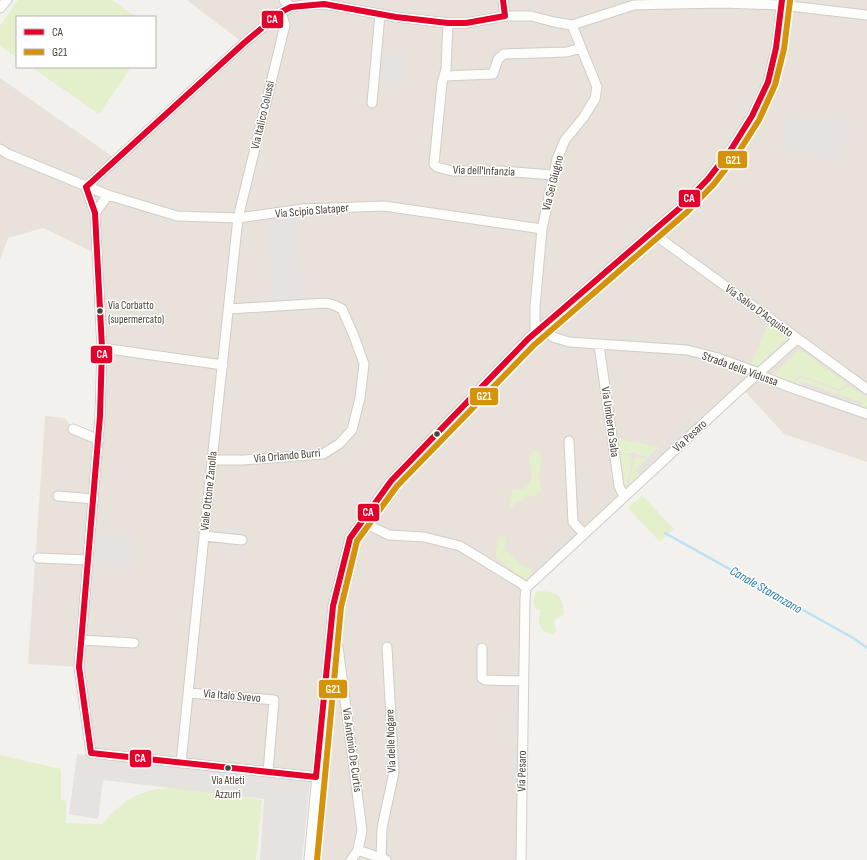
<svg xmlns="http://www.w3.org/2000/svg" width="867" height="860" font-family="'Sofia Sans Condensed',sans-serif">
<style>
.residential{fill:#e8e2db}
.green{fill:#e4efcc}
.parking{fill:#e5e2df}
.lines{fill:none;stroke-linecap:round;stroke-linejoin:round}
.stream{stroke:#bbe2f4;stroke-width:2.5}
.minor-casing{stroke:#d0ccc8;stroke-width:11}
.minor{stroke:#fdfdfc;stroke-width:9}
.bus-1-casing{stroke:#fff;stroke-width:9}
.bus-2-casing{stroke:#fff;stroke-width:9}
.bus-1{stroke:#e4002b;stroke-width:6}
.bus-2{stroke:#d5920b;stroke-width:6}
.bus-dot{fill:#4c4237;stroke:#fff;stroke-width:1.5}
.labels{text-anchor:middle;dominant-baseline:central;stroke-width:3;stroke-linejoin:round;paint-order:stroke}
.bus-label{font-size:11px;fill:#4c4237;stroke:#fff;text-anchor:start}
.street-label{font-size:12px;fill:#4c4237;stroke:#fff}
.water-label{font-size:13px;font-style:italic;fill:#227aa8;stroke:#fff}
.line-badge{stroke:#fff;stroke-width:1.5}
.badge-label{font-size:11px;text-anchor:middle;font-weight:bold;fill:#fff}
</style>
<rect width="100%" height="100%" fill="#f3f1ee"/>
<!-- residential -->
<path class="residential" d="M187 0H867V462L784 434 742 388 527 588 521 860H309L316 778 91 753 79 667 28 664 45 416 65 418 73 429 98 440 97 254 43 228 8 238 0 260V78L116 159 243 43Z"/>
<!-- green -->
<path class="green" d="M18 0H112L136 17H17V58L0 46V26Z
M31 67H131L99 114Z
M768 324 785 337 786 339 757 366 751 365Z
M800 351 805 353 847 384 839 389 800 375 793 382 774 375 796 352Z
M801 377 839 391 849 386 867 398V409L859 406 863 403 802 382 799 385 795 383Z
M615 438 659 447 648 457 636 454 633 452 629 454 617 451Z
M536 450 540 453 541 462 539 477 541 487 540 492 536 496 525 497 524 500 517 502 512 507H510L509 502 513 490 524 489 530 483 532 474 529 460 533 451Z
M618 453 630 456 632 459 627 486 623 484Z
M637 457 647 459 635 470 640 475 629 484 634 459Z
M642 495 674 529 660 542 628 508Z
M507 536 505 549 523 566 532 568C532 572 529 578 527 581L525 582 513 574 510 568 496 558V550L499 537Z
M538 591C555 591 562 594 564 612L563 615 555 619 554 623 556 630 554 634C540 633 536 622 541 610L536 609C532 604 533 595 538 591Z
M0 755 61 769V800L66 801V823L102 824C135 786 162 784 210 791 227 794 244 797 262 800L256 860H0Z"/>
<!-- parking -->
<path class="parking" d="M381 51 406 54 402 86 377 84Z
M786 113 849 120 845 162 783 152Z
M298 216 304 299 273 300 267 219Z
M805 383 862 404 857 407 800 388Z
M706 407 711 412 672 447 668 442Z
M658 449 663 455 641 476 636 470Z
M218 527 245 530 243 551 216 548Z
M571 531 576 536 541 568 536 563Z
M98 532 131 535V569L97 565Z
M513 647 520 648 519 675 513 674Z
M512 688H519L518 741H511Z
M514 750H518L516 858H513Z
M77 754 310 780 302 860H260L264 799 103 780 98 819 69 814Z"/>
<g class="lines">
<!-- stream -->
<path class="stream" d="M665 533 855 639 867 648"/>
<defs>
<path id="minor" d="M284 0 291 7
M503 0 505 16
M0 8 7 0
M448 23 446 69 442 83 434 164 437 167 452 171H500L553 175
M445 76 493 74 498 59 504 54 567 52 581 48
M372 103 380 14
M0 149 8 154 108 195 177 216 238 218 303 209 384 206 542 229
M86 187 244 43 281 12 291 7 304 5 324 4 396 17 448 23H466L505 16H531L554 22 572 25 634 5 674 4 722 3 781 5 867 15
M86 187 95 213 102 348 100 416 79 667 91 753 316 777
M95 213 108 195
M651 232 867 389
M541 327 553 337 569 342 687 350 718 358 759 373 764 377 792 388 867 414
M535 332V307L542 229 557 159 565 140 583 118 595 99 597 87 572 25
M599 345 619 486 624 497
M102 348 223 365
M73 429 99 440
M569 441 573 522 584 534
M212 460H243L323 454 339 444 352 430 360 398 364 364 354 336 342 309 334 305 326 303 229 309
M58 496 94 499
M362 522 389 535 424 537 460 546 522 584 526 588
M204 536 242 540
M38 558 88 560
M81 640 134 643
M330 641 338 647 362 830 358 850 351 860
M482 648V678L485 680 523 681
M189 693 274 700 268 772
M181 763 204 536 238 218 285 25 281 12
M358 850 386 860
M309 860 333 606 350 538 391 481 528 339 681 207 708 179 732 148 752 116 768 82 776 48 782 0
M381 860 382 828 394 772 387 647
M521 860 525 599 526 588 734 395 797 339"/>
</defs>
<!-- minor casing -->
<use href="#minor" class="minor-casing"/>
<!-- minor -->
<use href="#minor" class="minor"/>
<defs>
<path id="bus-1" d="M503 0 505 16 466 23H448L396 17 324 4 291 7 281 12 244 43 86 187 95 213 102 348 100 416 79 667 91 753 316 777 333 606 350 538 391 481 528 339 681 207 708 179 732 148 752 116 768 82 776 48 782 0"/>
<path id="bus-2" d="M317 860 341 607 357 541 397 486 534 345 686 213 714 184 738 153 759 120 775 85 784 49 790 1"/>
</defs>
<!-- bus-1 casing -->
<use href="#bus-1" class="bus-1-casing"/>
<!-- bus-2 casing -->
<use href="#bus-2" class="bus-2-casing"/>
<!-- bus-1 -->
<use href="#bus-1" class="bus-1"/>
<!-- bus-2 -->
<use href="#bus-2" class="bus-2"/>
</g>
<!-- markers -->
<g class="bus-dot">
<circle cx="100" cy="311" r="3.5"/>
<circle cx="437" cy="434" r="3.5"/>
<circle cx="228" cy="768" r="3.5"/>
</g>
<g class="labels">
<!-- bus labels -->
<g class="bus-label">
<text x="108" y="305">Via Corbatto<tspan x="108" dy="14">(supermercato)</tspan></text>
<text x="228" y="780" text-anchor="middle">Via Atleti<tspan x="228" dy="14">Azzurri</tspan></text>
</g>
<!-- street labels -->
<g class="street-label">
<text transform="translate(263 115) rotate(-77)">Via Italico Colussi</text>
<text transform="translate(484 171) rotate(2)">Via dell'Infanzia</text>
<text transform="translate(553 183) rotate(-76)">Via Sei Giugno</text>
<text transform="translate(312 211) rotate(-5)">Via Scipio Slataper</text>
<text transform="translate(759 311) rotate(36)">Via Salvo D'Acquisto</text>
<text transform="translate(740 369) rotate(20)">Strada della Vidussa</text>
<text transform="translate(610 422) rotate(82)">Via Umberto Saba</text>
<text transform="translate(690 436) rotate(-43)">Via Pesaro</text>
<text transform="translate(287 456) rotate(-5)">Via Orlando Burri</text>
<text transform="translate(209 491) rotate(-84)">Viale Ottone Zanolla</text>
<text transform="translate(232 696) rotate(5)">Via Italo Svevo</text>
<text transform="translate(391 741) rotate(-92)">Via delle Nogare</text>
<text transform="translate(352 750) rotate(82)">Via Antonio De Curtis</text>
<text transform="translate(522 771) rotate(-89)">Via Pesaro</text>
</g>
<!-- water labels -->
<g class="water-label">
<text transform="translate(766 590) rotate(30)">Canale Staranzano</text>
</g>
</g>
<g class="line-badge">
<rect x="261" y="10" width="23" height="19" rx="4" fill="#e4002b"/>
<rect x="717" y="150" width="31" height="19" rx="4" fill="#d5920b"/>
<rect x="678" y="189" width="23" height="19" rx="4" fill="#e4002b"/>
<rect x="90" y="345" width="23" height="19" rx="4" fill="#e4002b"/>
<rect x="469" y="387" width="30" height="19" rx="4" fill="#d5920b"/>
<rect x="357" y="503" width="23" height="19" rx="4" fill="#e4002b"/>
<rect x="318" y="679" width="30" height="20" rx="4" fill="#d5920b"/>
<rect x="129" y="749" width="23" height="19" rx="4" fill="#e4002b"/>
</g>
<g class="badge-label">
<text x="272" y="23">CA</text>
<text x="733" y="164">G21</text>
<text x="689" y="202">CA</text>
<text x="102" y="358">CA</text>
<text x="484" y="400">G21</text>
<text x="368" y="516">CA</text>
<text x="333" y="693">G21</text>
<text x="140" y="762">CA</text>
</g>
<!-- legend -->
<rect x="16" y="16" width="140" height="52" fill="#ffffff" stroke="#b7b3af"/>
<rect x="24" y="29" width="20" height="6" fill="#e4002b" stroke="#b7b3af"/>
<text x="52" y="36" font-size="12" fill="#4c4237">CA</text>
<rect x="24" y="49" width="20" height="6" fill="#d5920b" stroke="#b7b3af"/>
<text x="52" y="56" font-size="12" fill="#4c4237">G21</text>
</svg>
